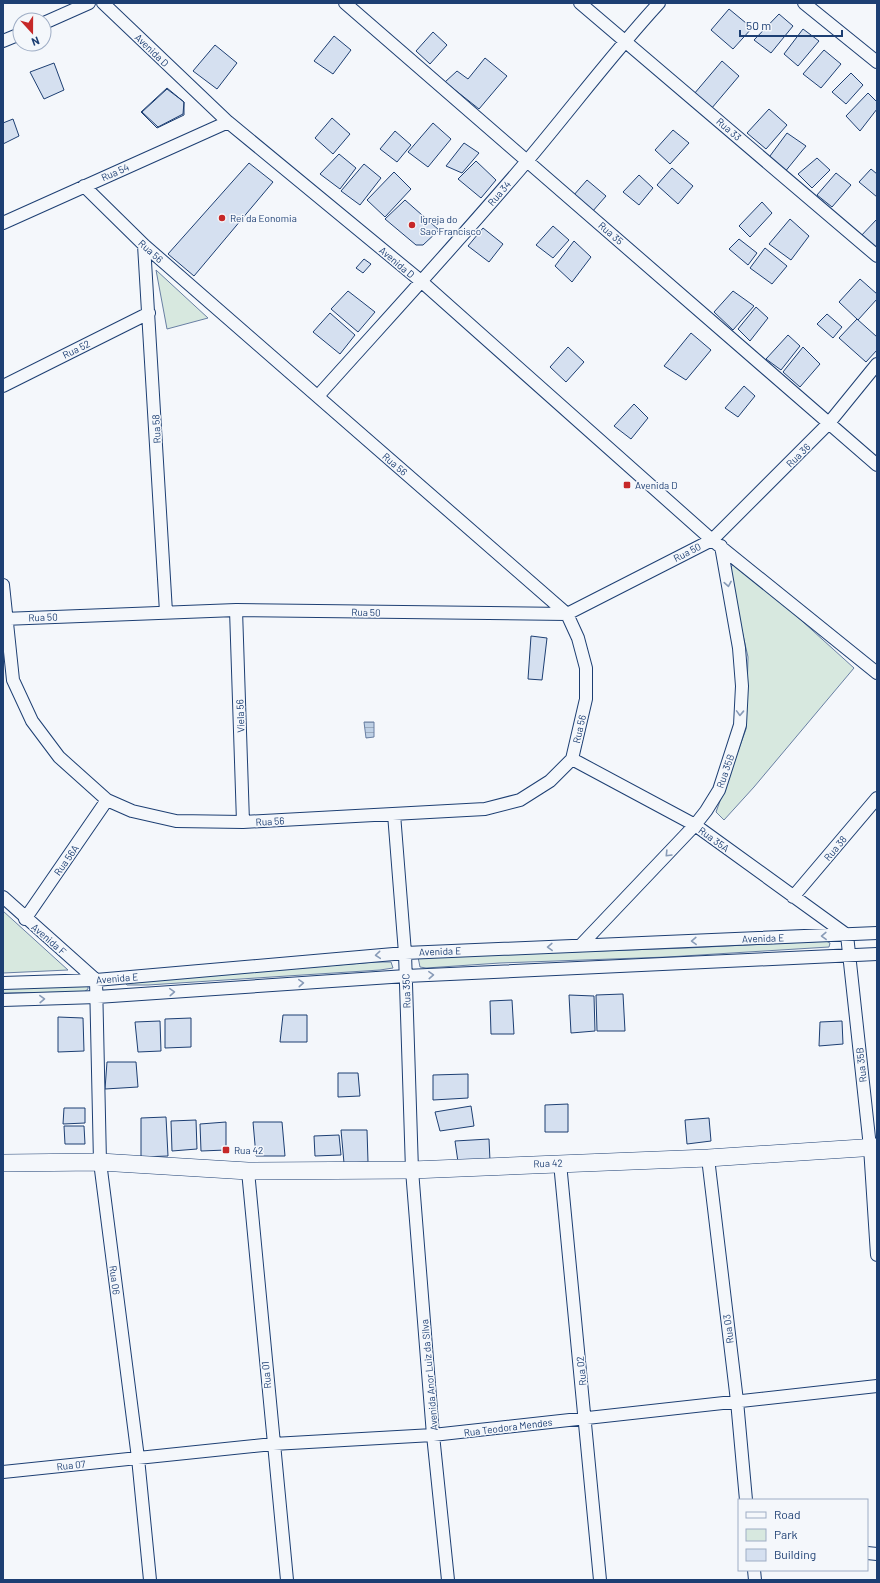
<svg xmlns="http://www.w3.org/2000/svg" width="880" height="1583" font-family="Barlow,sans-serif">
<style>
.green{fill:#d7e8df;stroke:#687fa3}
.water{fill:url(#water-rules);stroke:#687fa3}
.building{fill:#d5e0f0;stroke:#1d3f73}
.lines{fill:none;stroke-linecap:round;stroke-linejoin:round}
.street-casing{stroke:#1d3f73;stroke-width:14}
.secondary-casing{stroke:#1d3f73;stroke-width:18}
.street{stroke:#f4f7fb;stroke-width:12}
.secondary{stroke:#f4f7fb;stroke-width:17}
.oneway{stroke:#889bb7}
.poi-dot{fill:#c62828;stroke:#f4f7fb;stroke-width:1.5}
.labels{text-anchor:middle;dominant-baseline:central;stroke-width:3;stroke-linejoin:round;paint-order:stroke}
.street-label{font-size:10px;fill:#1d3f73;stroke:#f4f7fb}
.poi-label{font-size:10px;fill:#1d3f73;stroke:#f4f7fb;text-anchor:start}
</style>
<defs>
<pattern id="water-rules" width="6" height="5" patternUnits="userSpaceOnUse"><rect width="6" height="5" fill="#bed0e5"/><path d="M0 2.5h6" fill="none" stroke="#9aaabe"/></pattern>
</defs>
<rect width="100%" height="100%" fill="#f4f7fb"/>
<!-- green -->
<path class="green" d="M156 270 208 318 167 329Z
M735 563 739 564 854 668 754 787 724 820 716 812 746 729 748 657 728 570Z
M3 911 68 970 3 973Z
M826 941 830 943 829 947 667 957 500 963 426 968 420 967 418 957 687 948Z
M375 962H391L393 968 380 970 148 985H127L124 982Z
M88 986V989L84 992 3 993V987Z"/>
<!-- water -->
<path class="water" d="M364 722H374V737L366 738Z"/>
<!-- building -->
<path class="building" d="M729 9 752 28 733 49 711 30Z
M779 14 793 26 771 53 754 40Z
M803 29 819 41 798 66 784 54Z
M433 32 447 45 430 64 416 51Z
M334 36 351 50 333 74 314 61Z
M215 45 237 63 217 89 193 71Z
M824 50 841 64 821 88 803 74Z
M485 58 507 76 479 109 445 82 457 71 468 79Z
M722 61 739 76 711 109 694 94Z
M54 63 64 90 44 99 30 72Z
M851 73 863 85 846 104 832 92Z
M167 88 184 102V115L157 128 141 112Z
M167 89 184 102 183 114 158 127 142 112Z
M868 93 877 102V109L860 131 846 116Z
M769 109 787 125 766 149 747 133Z
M332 118 350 134 333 154 315 138Z
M13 119 19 136 3 144V123Z
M433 123 451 139 428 167 408 152Z
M673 130 689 143 670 164 655 150Z
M395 131 411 145 397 162 380 149Z
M787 133 806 146 784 173 767 160Z
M464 143 479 153 462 173 446 166Z
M339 154 356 168 340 189 320 174Z
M817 158 830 170 812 188 798 174Z
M476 161 496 180 481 198 458 179Z
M249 163 273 182 194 276 168 254Z
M364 164 381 178 360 205 341 191Z
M672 168 693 186 678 204 657 185Z
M871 169 877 174V197L859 182Z
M394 172 411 189 385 217 367 200Z
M836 173 851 185 832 207 817 195Z
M639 175 653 188 639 205 623 192Z
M587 180 606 196 592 212 573 196Z
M405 200 439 230 423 245H416L385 219Z
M762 202 772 213 750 237 739 226Z
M790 219 809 236 791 260 769 244Z
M877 219V254L859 238Z
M553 226 569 240 553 258 536 245Z
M483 228 503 244 489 262 468 246Z
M739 239 757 253 748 265 729 249Z
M574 241 591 257 572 282 555 266Z
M765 248 787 266 772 284 750 268Z
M364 259 371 264 363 273 356 268Z
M860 279 877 294V299L858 320 839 302Z
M348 291 375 312 358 332 331 309Z
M733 291 754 306 733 330 714 312Z
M756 307 768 318 750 341 738 329Z
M330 313 355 335 340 354 313 332Z
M827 314 842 327 833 338 817 324Z
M857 319 877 337V350L866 362 839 338Z
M691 333 711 350 686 380 664 366Z
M788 335 800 346 781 370 766 359Z
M568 347 584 362 566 382 550 367Z
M803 347 820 364 800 387 783 372Z
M744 386 755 396 738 417 725 408Z
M634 404 648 418 631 439 614 426Z
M531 636 547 638 542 680 528 679Z
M623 994 625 1031H597L596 995Z
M569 995 594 996 595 1031 571 1033Z
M512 1000 514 1034H491L490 1001Z
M283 1015H307V1042H280Z
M58 1017 83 1018 84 1051 58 1052Z
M191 1018V1047L165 1048V1019Z
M160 1021 161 1051 138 1052 135 1022Z
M842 1021 843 1044 819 1046 820 1022Z
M107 1062H136L138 1087 105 1089Z
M338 1073H358L360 1096 338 1097Z
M468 1074V1098L433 1100V1075Z
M568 1104V1132H545V1105Z
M471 1106 474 1126 440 1131 435 1112Z
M64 1108H85V1123L63 1124Z
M166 1117 168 1156 141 1157V1118Z
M709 1118 711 1141 687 1144 685 1120Z
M196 1120 197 1149 172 1151 171 1121Z
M226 1122V1150L201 1151 200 1124Z
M253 1122H282L285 1156H256Z
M64 1126H84L85 1144H65Z
M341 1130H367L368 1162 344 1163Z
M339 1135 341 1155 315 1156 314 1136Z
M489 1139 490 1161 458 1162 455 1141Z"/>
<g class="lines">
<defs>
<path id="street" d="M103 3 228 122 422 282 712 540 877 673
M345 3 877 465
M580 3 877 256
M804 3 877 62
M44 23 89 3
M3 41 20 34
M3 223 228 122
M144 245 166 612
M3 386 149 313
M318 396C388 318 459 241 527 161 571 109 612 54 659 3
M3 585 13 680 32 721 59 757 107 800 132 811 176 821 243 822 485 809 520 800 550 781 572 759 586 699V668L578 638 567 614 144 245 84 186
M236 610 243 822
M3 619 236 610 567 614 712 540 829 423 877 364
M572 759 695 825 847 935 870 1147 877 1255
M394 814 405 953 412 1170 433 1435 448 1580
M3 897 96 980 100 1162 138 1458 150 1580
M793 897 877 798
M25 919 107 800
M580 946 695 825 706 811 719 790 740 725 742 686 739 648 721 546
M3 983 96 980 405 953 877 933
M3 1000 97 997 406 976 877 954
M708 1158 737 1401 746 1500
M560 1163 600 1580
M248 1171 287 1580
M3 1472 273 1444 433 1435 877 1386
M867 1553 877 1554
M754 1570 755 1580"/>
<path id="secondary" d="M3 1163 100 1162 248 1171 412 1170 708 1158 877 1147"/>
</defs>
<!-- street casing -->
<use href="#street" class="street-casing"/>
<!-- secondary casing -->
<use href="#secondary" class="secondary-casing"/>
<!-- street -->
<use href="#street" class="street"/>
<!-- secondary -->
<use href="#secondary" class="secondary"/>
</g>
<!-- one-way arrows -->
<defs><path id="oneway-chevron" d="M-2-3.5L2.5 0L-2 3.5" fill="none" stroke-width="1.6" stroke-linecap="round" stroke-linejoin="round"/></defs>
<g class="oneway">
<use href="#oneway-chevron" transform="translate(728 584) rotate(80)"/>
<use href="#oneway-chevron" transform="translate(740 713) rotate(92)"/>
<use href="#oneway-chevron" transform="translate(668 854) rotate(134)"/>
<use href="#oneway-chevron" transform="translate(824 936) rotate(178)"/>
<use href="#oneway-chevron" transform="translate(694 941) rotate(178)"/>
<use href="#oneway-chevron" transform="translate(550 947) rotate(178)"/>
<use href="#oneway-chevron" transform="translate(378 955) rotate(175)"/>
<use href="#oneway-chevron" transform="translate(431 975) rotate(-3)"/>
<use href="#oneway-chevron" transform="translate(301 983) rotate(-4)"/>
<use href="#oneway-chevron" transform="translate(172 992) rotate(-4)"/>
<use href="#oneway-chevron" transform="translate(42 999) rotate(-2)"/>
</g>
<!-- markers -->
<g class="poi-dot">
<circle cx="222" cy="218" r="4"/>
<circle cx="412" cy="225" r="4"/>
<rect x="623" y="481" width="8" height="8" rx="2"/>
<rect x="222" y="1146" width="8" height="8" rx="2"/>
</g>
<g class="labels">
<!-- street labels -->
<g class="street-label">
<text transform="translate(152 50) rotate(44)">Avenida D</text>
<text transform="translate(729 129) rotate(41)">Rua 33</text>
<text transform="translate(115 172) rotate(-24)">Rua 54</text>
<text transform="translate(499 193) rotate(-49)">Rua 34</text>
<text transform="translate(611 233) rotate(41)">Rua 35</text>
<text transform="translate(151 251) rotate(42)">Rua 56</text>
<text transform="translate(397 262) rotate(40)">Avenida D</text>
<text transform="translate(76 349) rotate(-26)">Rua 52</text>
<text transform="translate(156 429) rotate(-93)">Rua 58</text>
<text transform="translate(798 455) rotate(-45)">Rua 36</text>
<text transform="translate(395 464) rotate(41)">Rua 56</text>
<text transform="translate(687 552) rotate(-27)">Rua 50</text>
<text transform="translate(366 612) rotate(1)">Rua 50</text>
<text transform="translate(43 617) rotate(-2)">Rua 50</text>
<text transform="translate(240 716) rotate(-92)">Viela 56</text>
<text transform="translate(579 729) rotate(-77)">Rua 56</text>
<text transform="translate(725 771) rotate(-71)">Rua 35B</text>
<text transform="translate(270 821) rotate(-3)">Rua 56</text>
<text transform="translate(714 839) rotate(36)">Rua 35A</text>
<text transform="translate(835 848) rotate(-50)">Rua 38</text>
<text transform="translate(66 860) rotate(-55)">Rua 56A</text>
<text transform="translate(763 938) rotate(-2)">Avenida E</text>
<text transform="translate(49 939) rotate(41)">Avenida F</text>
<text transform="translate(440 951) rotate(-2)">Avenida E</text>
<text transform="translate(117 978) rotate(-5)">Avenida E</text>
<text transform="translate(406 991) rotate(-92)">Rua 35C</text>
<text transform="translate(861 1065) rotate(-96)">Rua 35B</text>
<text transform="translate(548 1163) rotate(-2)">Rua 42</text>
<text transform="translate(115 1280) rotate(83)">Rua 06</text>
<text transform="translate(728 1329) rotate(-97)">Rua 03</text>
<text transform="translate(581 1371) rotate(-96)">Rua 02</text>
<text transform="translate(266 1375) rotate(-95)">Rua 01</text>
<text transform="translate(429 1375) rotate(-95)">Avenida Anor Luiz da Silva</text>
<text transform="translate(508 1427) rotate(-7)">Rua Teodora Mendes</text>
<text transform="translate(71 1465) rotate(-6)">Rua 07</text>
</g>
<!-- poi labels -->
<g class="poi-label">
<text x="230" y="218">Rei da Eonomia</text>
<text x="420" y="219">Igreja do<tspan x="420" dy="12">Sao Francisco</tspan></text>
<text x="635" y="485">Avenida D</text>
<text x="234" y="1150">Rua 42</text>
</g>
</g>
<!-- border -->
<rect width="880" height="1583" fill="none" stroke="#1d3f73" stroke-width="8"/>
<!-- legend -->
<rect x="738" y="1499" width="130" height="72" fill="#f4f7fb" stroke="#9eadc5"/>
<rect x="746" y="1512" width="20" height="6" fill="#f4f7fb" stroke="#9eadc5"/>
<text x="774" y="1519" font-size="12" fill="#1d3f73">Road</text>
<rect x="746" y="1529" width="20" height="12" fill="#d7e8df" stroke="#9eadc5"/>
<text x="774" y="1539" font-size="12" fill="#1d3f73">Park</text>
<rect x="746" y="1549" width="20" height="12" fill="#d5e0f0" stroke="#9eadc5"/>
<text x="774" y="1559" font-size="12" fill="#1d3f73">Building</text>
<!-- north arrow -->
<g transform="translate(32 32) rotate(159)"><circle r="19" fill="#f4f7fb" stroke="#9eadc5"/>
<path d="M0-3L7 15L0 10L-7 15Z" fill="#c62828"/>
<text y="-6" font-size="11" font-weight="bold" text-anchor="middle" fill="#1d3f73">N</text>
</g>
<!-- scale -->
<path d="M740 30v6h102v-6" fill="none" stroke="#1d3f73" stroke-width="2"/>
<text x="746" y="30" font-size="12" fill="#1d3f73" stroke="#f4f7fb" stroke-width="3" paint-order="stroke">50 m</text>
</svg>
